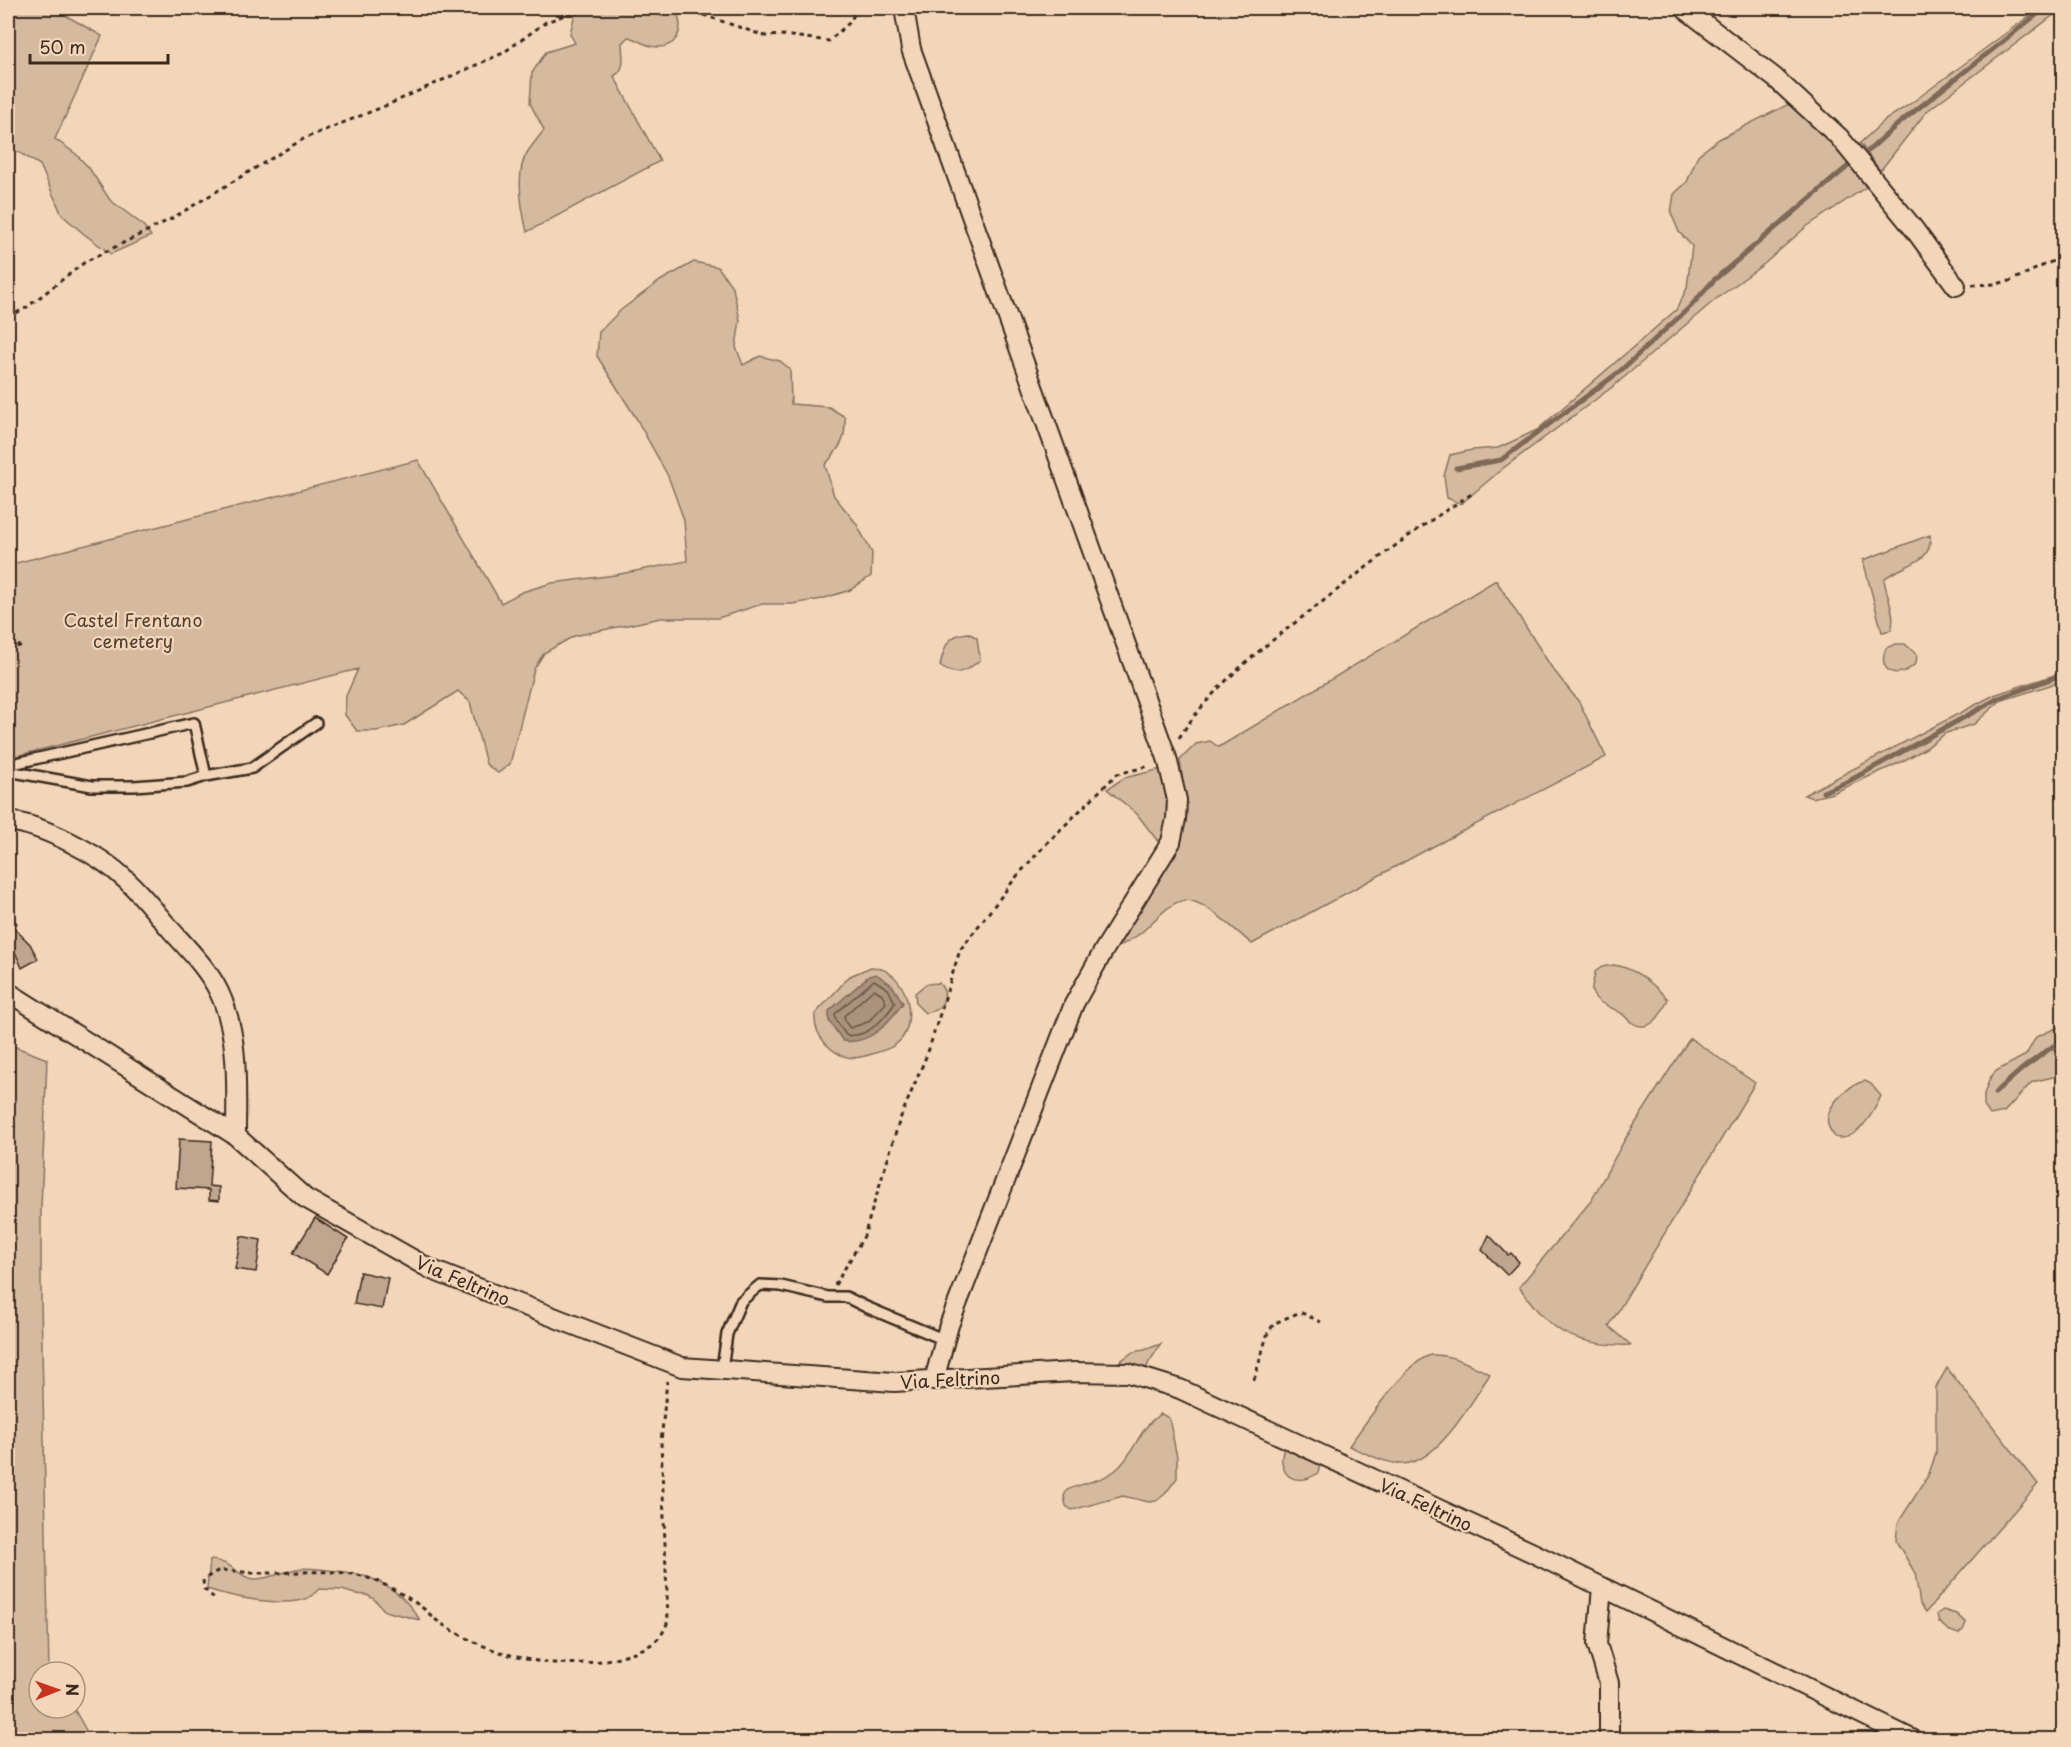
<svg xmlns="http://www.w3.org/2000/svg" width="2071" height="1747" font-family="'Playpen Sans',sans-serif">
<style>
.green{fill:#d5baa0;stroke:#88725f;stroke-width:1.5}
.water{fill:#aa927c;stroke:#7e6856;stroke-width:1.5}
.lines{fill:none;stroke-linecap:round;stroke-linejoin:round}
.shore{stroke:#675444;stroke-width:1.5}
.stream{stroke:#7e6856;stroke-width:5}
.building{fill:#c0a68e;stroke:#3b2a1e;stroke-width:1.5}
.lane-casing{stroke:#3b2a1e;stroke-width:14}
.street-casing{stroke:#3b2a1e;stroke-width:22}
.path{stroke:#3b2a1e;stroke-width:3;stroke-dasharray:4.5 4.5;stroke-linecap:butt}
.lane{stroke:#f3d6b9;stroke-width:9}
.street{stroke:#f3d6b9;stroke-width:18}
.labels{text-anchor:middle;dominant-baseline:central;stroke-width:4.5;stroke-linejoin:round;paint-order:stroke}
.park-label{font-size:18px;fill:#524032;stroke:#f3d6b9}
.street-label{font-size:18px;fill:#3b2a1e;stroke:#f3d6b9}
</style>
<rect width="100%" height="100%" fill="#f3d6b9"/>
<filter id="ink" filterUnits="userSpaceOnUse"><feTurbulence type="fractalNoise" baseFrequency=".0167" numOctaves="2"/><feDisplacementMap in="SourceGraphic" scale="12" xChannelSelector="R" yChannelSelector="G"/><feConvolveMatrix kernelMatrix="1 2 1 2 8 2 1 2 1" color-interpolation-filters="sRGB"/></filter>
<g filter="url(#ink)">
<!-- green -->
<path class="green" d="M8 8H53L102 36 55 139 76 154 89 168 110 200 143 225 151 236 111 254 84 234 62 215 40 165 20 153 8 148Z
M581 8H676C677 13 680 20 680 26 679 46 661 51 645 44 638 42 636 38 628 37L622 43C622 55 627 69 614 76L660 161 527 232C522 211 515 172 527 153 532 145 539 137 544 130L530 103 532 73 546 52 575 43 570 34 574 17Z
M2040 8H2063L1927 111 1880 171 1860 143 1885 120 1910 104Z
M1795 101 1848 157 1866 187 1806 227 1764 264 1716 299 1615 385 1502 469 1461 504 1447 498 1444 476 1450 455 1472 450 1498 448 1537 430 1676 310 1687 288 1692 246 1679 232 1671 213 1674 194 1687 182 1698 155 1719 139Z
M694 262 718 267 733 288 740 320 736 347 743 365 760 356 780 361 790 369 791 404 829 407 845 417C846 442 840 447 825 465L834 496 856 523 872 553 871 576 850 590 822 599 792 604H762L718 618H661L574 636 544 653 534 669 510 764 498 773 486 764 470 702 458 691 404 725 377 731H357L345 715 346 696 358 669 8 758V565L418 460 501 603 522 592 552 583 615 575 687 561 684 520 668 476 636 418 597 356 599 332 621 310 660 281Z
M1930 535C1934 564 1902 564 1884 579 1886 596 1897 615 1891 630L1882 632 1863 560Z
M1496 580 1552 668 1579 702 1606 757 1430 848 1252 944C1237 932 1211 906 1192 901 1173 896 1156 920 1143 931 1133 940 1119 946 1108 953L1180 846 1187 815 1180 760 1196 744 1210 741 1219 747Z
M969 633 977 638 980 660C967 671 955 678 940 666 944 647 947 634 969 633Z
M1896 644H1905L1917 655 1916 663C1899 681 1876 673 1886 648Z
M2063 672V681L2000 701 1974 724 1946 733 1926 748 1901 762 1833 793 1812 798 1804 795 1994 695Z
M1166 768 1174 811 1163 848 1137 814 1107 789 1124 778Z
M1614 965C1636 968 1653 984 1668 999 1662 1014 1650 1035 1631 1022 1627 1020 1625 1015 1621 1013 1612 1007 1594 1003 1592 991 1591 986 1595 977 1595 972L1602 967Z
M871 967C885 967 897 977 903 989 911 1004 912 1033 896 1044 890 1049 881 1051 875 1053 853 1061 841 1060 825 1043 818 1035 814 1024 815 1014L850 976Z
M939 983C951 996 942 1011 925 1013L916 1004 915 993 926 984Z
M2063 1025V1072L2061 1075 2032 1082 2004 1112 1990 1115 1984 1106V1094L1990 1078 1996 1071 2026 1055 2036 1037Z
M1690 1038 1755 1083 1609 1326 1631 1345C1607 1346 1573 1342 1554 1326 1540 1316 1530 1301 1519 1287L1591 1201 1624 1141Z
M8 1044 47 1059 41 1208V1301L49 1672H39V1708H50V1710L74 1709 87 1732 89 1739H8Z
M1865 1081 1871 1084 1881 1096C1874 1112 1856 1144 1835 1137 1832 1133 1829 1129 1828 1124 1824 1106 1850 1084 1865 1081Z
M1161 1344 1149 1362 1144 1374 1112 1367 1133 1352 1144 1350Z
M1431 1355C1453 1354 1470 1365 1490 1374 1472 1401 1438 1464 1402 1464 1384 1463 1365 1453 1349 1446 1364 1425 1408 1360 1431 1355Z
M1947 1368 2038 1484 1926 1612 1920 1604 1915 1573 1896 1541 1898 1523 1928 1476 1936 1454V1387Z
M1161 1414 1169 1418 1177 1457V1478L1165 1494 1156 1501 1149 1502 1123 1496 1072 1510 1066 1506 1064 1496 1067 1490C1084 1482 1104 1481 1118 1468 1135 1453 1138 1428 1161 1414Z
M1284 1447 1321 1462 1318 1473C1304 1483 1285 1483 1282 1462 1281 1458 1283 1451 1284 1447Z
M210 1560C231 1560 240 1579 255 1579 269 1579 283 1572 296 1569 306 1567 317 1569 328 1570 369 1573 397 1584 420 1620L385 1611 374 1599 367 1595 355 1594 342 1590 319 1589C316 1592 312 1596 308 1598 283 1608 232 1597 207 1589Z
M1943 1610 1956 1614 1966 1623 1963 1630 1958 1634 1948 1630 1939 1622 1937 1614Z"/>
<!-- water -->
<path class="water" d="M876 974 892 985 903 1003C888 1023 871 1045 843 1041L829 1021V1011L869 976Z"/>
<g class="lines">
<!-- shore -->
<path class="shore" d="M874 980 888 989 895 1003C884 1019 867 1039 846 1035L836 1020 835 1014Z
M874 989 882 994 886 1003 868 1022 850 1028 846 1023 844 1016Z"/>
<!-- stream -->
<path class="stream" d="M1868 151 1897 125 2045 8
M1456 468 1501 460 1619 372 1690 307 1714 280 1853 162
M1823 792 1849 781 1999 698 2064 674
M1995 1093 2022 1069 2064 1038"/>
</g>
<!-- building -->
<path class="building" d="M8 916 17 923 14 928 30 944 38 959 22 968 16 954 8 947Z
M179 1139 212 1141 209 1186 219 1187V1201L209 1200V1190L176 1188Z
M315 1218 348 1239 327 1274 293 1253Z
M1489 1235 1508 1255 1511 1253 1519 1262 1507 1275 1482 1250Z
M241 1236 261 1240 256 1272 235 1269Z
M360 1272 388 1278 382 1309 354 1304Z"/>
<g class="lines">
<defs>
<path id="lane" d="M8 765 194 723 206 776
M8 771 92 786H134L187 782 206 776 252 768 316 723
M722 1369 727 1334 741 1301 760 1285 781 1286 828 1297H846L866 1307 945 1340"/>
<path id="street" d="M904 8 911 49 1167 758 1177 800 1176 819 1171 842 1104 950 1074 1004 949 1325 934 1380
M1684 8 1775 78 1839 137 1914 229 1956 286
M8 821C43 825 99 854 125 879 142 894 156 913 171 930 188 949 208 969 219 992 240 1036 236 1089 236 1136
M8 992 236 1136 305 1198 432 1270 682 1367 894 1382 1074 1372 1128 1373 1180 1389 1531 1552 1914 1740
M1602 1587 1597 1644 1609 1683V1740"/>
</defs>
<!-- lane casing -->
<use href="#lane" class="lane-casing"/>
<!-- street casing -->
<use href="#street" class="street-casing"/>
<!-- path -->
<path class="path" d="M668 8 692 11 765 36 783 35 829 41 849 23 858 8
M1972 285 1995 284 2010 281 2064 256
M8 317 26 308 85 262 171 219 305 138 385 106 503 53 546 22 584 8
M8 649 23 645
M1179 738C1215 681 1269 643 1322 602 1371 563 1421 525 1475 492
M835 1285 864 1236 900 1119 928 1052 960 950 1017 876 1047 843 1117 774 1150 766
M1254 1380 1268 1332 1275 1323 1300 1312 1321 1322
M214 1598 204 1589 203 1580C208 1577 213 1573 218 1571 229 1569 244 1573 255 1573 287 1574 339 1567 368 1578 388 1585 408 1597 424 1609 430 1614 435 1620 442 1624 494 1658 564 1675 625 1655 645 1649 662 1643 668 1620L661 1442 667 1381"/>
<!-- lane -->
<use href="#lane" class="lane"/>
<!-- street -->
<use href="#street" class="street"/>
</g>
</g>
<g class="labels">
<!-- park labels -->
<g class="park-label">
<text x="133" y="619">Castel Frentano<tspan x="133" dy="21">cemetery</tspan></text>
</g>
<!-- street labels -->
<g class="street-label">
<text transform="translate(463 1280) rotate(23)">Via Feltrino</text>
<text transform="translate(950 1379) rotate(-3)">Via Feltrino</text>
<text transform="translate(1426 1504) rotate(25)">Via Feltrino</text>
</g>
</g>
<!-- margin -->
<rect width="2071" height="1747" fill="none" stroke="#f3d6b9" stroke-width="30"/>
<rect x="15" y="15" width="2041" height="1717" fill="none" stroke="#3b2a1e" stroke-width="2" filter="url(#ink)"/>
<!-- north arrow -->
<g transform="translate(57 1690) rotate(89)"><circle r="28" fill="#f3d6b9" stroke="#a9917b" stroke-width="1.5"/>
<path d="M0-4.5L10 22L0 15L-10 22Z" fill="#c8321e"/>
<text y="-9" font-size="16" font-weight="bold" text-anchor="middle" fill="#3b2a1e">N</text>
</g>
<!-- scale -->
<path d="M30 54v9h138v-9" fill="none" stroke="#3b2a1e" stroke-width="3"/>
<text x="39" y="54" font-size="18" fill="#3b2a1e" stroke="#f3d6b9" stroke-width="4.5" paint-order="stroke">50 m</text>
</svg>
